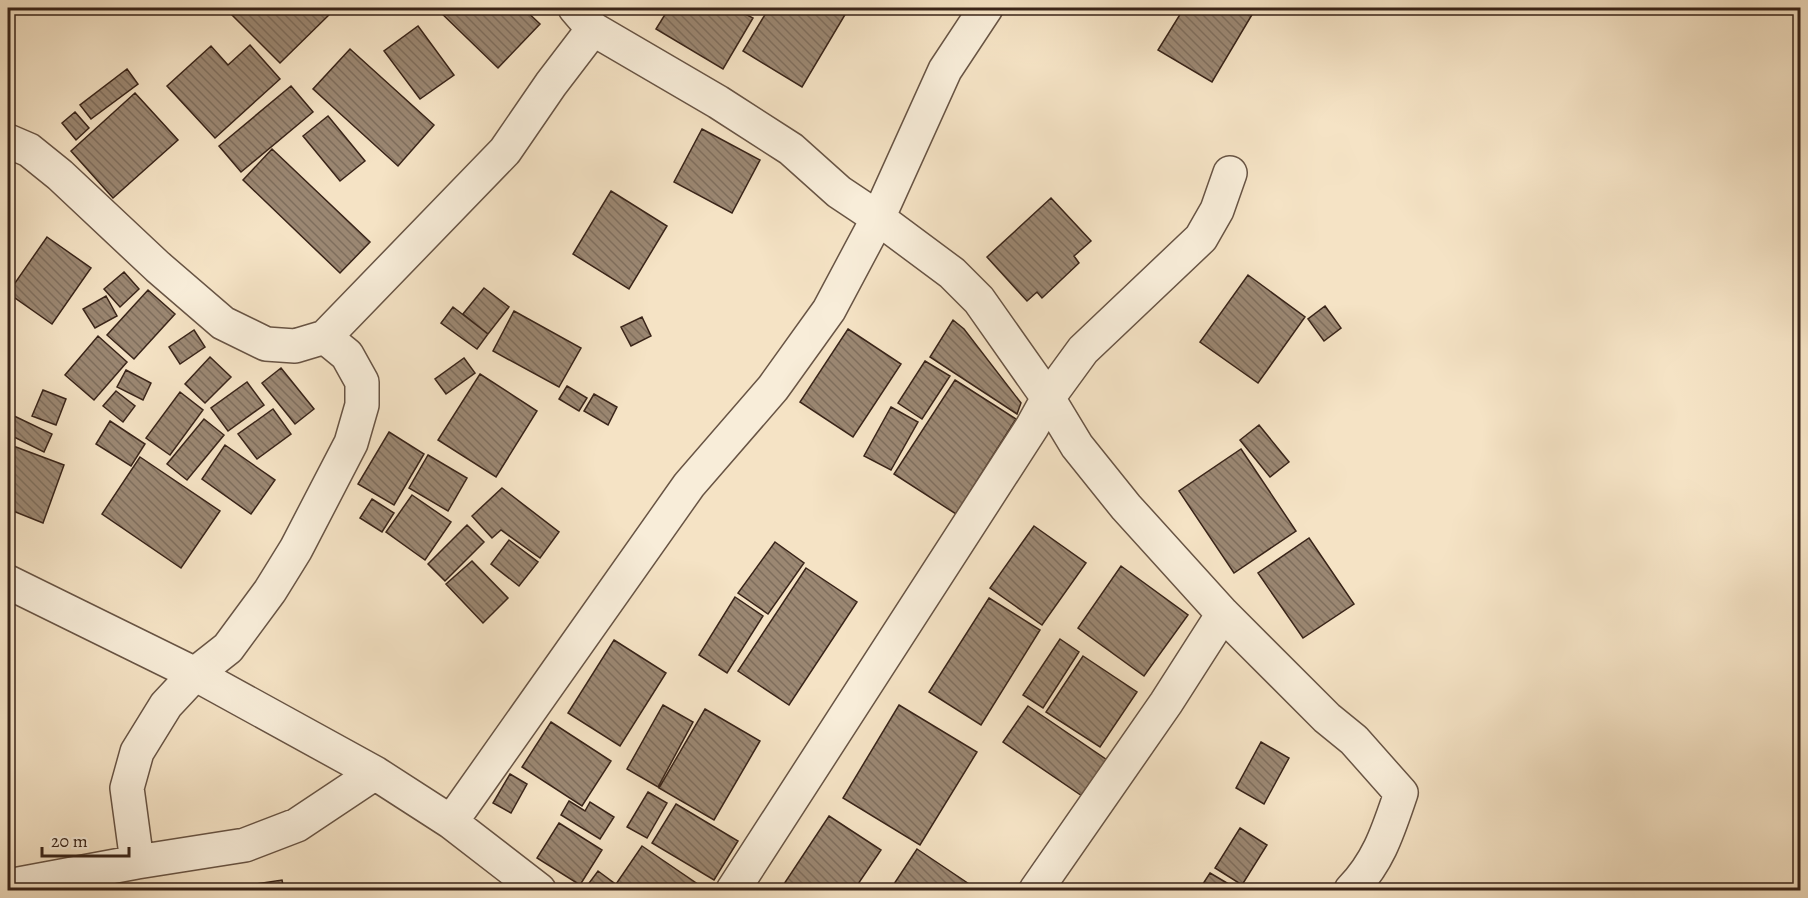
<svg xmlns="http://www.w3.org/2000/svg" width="1808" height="898" font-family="Alegreya,serif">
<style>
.building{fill:url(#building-back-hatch);stroke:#392419;stroke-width:1.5}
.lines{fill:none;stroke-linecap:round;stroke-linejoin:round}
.minor-casing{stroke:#685444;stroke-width:36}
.minor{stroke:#f8edd9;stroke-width:33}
</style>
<defs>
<pattern id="building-back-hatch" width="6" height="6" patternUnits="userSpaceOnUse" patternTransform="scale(1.5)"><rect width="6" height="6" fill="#9b8772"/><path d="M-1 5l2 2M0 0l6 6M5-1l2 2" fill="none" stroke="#7f6e5d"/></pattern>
</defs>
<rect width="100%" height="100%" fill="#f5e3c5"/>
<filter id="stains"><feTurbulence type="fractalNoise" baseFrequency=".00333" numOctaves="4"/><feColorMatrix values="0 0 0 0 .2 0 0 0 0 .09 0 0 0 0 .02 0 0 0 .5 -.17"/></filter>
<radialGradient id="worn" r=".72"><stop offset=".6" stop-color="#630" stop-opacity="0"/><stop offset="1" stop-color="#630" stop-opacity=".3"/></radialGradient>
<!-- building -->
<path class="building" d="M225 8H336L280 63Z
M436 8H523L540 24 498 68Z
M669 8H734L753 18 723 69 656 29Z
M769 8H849L802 87 743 51Z
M1184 8H1244L1253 13 1212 82 1158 50Z
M418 26 454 75 420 99 384 51Z
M250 45 280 79 215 138 167 86 211 46 228 65Z
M350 49 434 125 398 166 313 89Z
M127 69 138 84 91 119 80 105Z
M291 86 313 112 241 172 219 146Z
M135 93 178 140 113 198 71 151Z
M75 112 89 128 76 140 62 123Z
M328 116 365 161 340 181 303 136Z
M702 129 760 160 732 213 674 182Z
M272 149 370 242 340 273 243 180Z
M611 191 667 226 629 289 573 254Z
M1051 198 1091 241 1074 256 1079 263 1042 298 1037 292 1027 301 987 257Z
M47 237 91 268 52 324 8 293Z
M124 272 139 289 120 307 104 289Z
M1248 275 1305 317 1258 383 1200 342Z
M484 288 509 307 488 334 463 314Z
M148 290 175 314 134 359 107 335Z
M106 296 117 316 95 328 83 309Z
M1325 306 1341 328 1324 341 1308 319Z
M453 307 488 334 477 349 441 323Z
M514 311 581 348 559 387 493 351Z
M642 317 651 336 631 346 621 327Z
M953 320 964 329 1021 403 1017 414 930 357Z
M848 329 901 364 853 437 800 402Z
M194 330 205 347 180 364 169 347Z
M98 336 127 362 94 400 65 375Z
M210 357 231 377 205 403 185 384Z
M464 358 475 373 446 394 435 379Z
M925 361 950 376 922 419 898 403Z
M281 368 314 409 295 424 262 383Z
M126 370 151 383 143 400 117 387Z
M480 374 537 411 496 477 438 440Z
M955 380 1016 419 956 514 894 474Z
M247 382 264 405 228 431 211 408Z
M567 386 587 398 579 411 559 399Z
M43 390 66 399 56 425 32 416Z
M116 391 135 406 123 422 103 406Z
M180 392 203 410 170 455 146 438Z
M594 394 617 407 608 425 584 411Z
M891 407 918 422 891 470 864 456Z
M273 409 291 434 257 459 238 434Z
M10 414 52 434 44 452 8 434V420Z
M204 419 224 435 187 480 167 464Z
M110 421 145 444 131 466 96 444Z
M1259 425 1289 462 1270 477 1240 440Z
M389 432 424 454 394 505 358 484Z
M8 444 64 465 43 523 8 509Z
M225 445 275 480 251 514 202 479Z
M1241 449 1296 531 1234 573 1179 491Z
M428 455 467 478 448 511 409 488Z
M140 457 220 511 181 568 102 514Z
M502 488 559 532 540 558 501 530 492 538 472 516Z
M412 495 451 522 425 560 386 532Z
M372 499 394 513 382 532 360 518Z
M467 525 484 542 445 581 428 564Z
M1034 526 1086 563 1042 625 990 588Z
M1309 538 1354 604 1303 638 1258 573Z
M509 540 538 562 519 586 491 564Z
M775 542 804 563 768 614 738 593Z
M472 561 508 598 483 623 446 584Z
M1121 566 1188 615 1144 676 1078 628Z
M806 568 857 602 789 705 738 671Z
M735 597 763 616 727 673 699 655Z
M989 598 1040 630 981 725 929 692Z
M1060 639 1079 652 1043 708 1023 695Z
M614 640 666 673 620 746 568 713Z
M1083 656 1137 692 1100 747 1046 712Z
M663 705 693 722 658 787 627 769Z
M899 705 977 752 920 845 843 798Z
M1028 706 1110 762 1085 798 1003 742Z
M705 709 760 741 714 820 659 788Z
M551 722 611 761 582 806 522 767Z
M1261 742 1289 758 1264 804 1236 788Z
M510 774 527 784 511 813 493 803Z
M648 792 667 803 647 838 627 827Z
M569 801 585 811 590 802 614 817 600 839 561 815Z
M676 804 738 841 714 880 652 843Z
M829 816 881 850 854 890H780Z
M559 823 602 850 580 885 537 858Z
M1240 828 1267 845 1242 885 1215 868Z
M642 846 702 887 700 890H612Z
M917 849 978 890H890Z
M598 871 614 883 609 890H584Z
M1210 873 1239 890H1199Z
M282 880 284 890H215Z"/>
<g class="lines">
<defs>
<path id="minor" d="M575 8 593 29 718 102 791 149 839 192 878 218 952 273 979 300 1048 398 1077 446 1126 507 1223 614 1327 718 1354 740 1401 793C1388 831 1379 861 1351 890
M8 141 29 150 60 175 158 267 223 323 266 344 295 346 325 337 505 151 551 84 593 29
M8 582 195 674 375 773 451 822 539 890
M451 822 689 485 773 388 829 310 878 218 945 70 986 8
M137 862 127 788 137 752 166 705 195 674 228 648 270 591 296 549 351 443 362 405V382L347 355 325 337
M8 886 137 862 245 845 297 825 375 773
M733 890 1032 427 1048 398 1083 350 1201 238 1217 210 1230 173
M1036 890 1166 703 1223 614"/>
</defs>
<!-- minor casing -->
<use href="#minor" class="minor-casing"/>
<!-- minor -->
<use href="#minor" class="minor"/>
</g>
<!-- margin -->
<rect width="1808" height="898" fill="none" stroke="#f5e3c5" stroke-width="30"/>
<rect x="9" y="9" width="1790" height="880" fill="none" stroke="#392419" stroke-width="3"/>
<rect x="15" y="15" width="1778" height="868" fill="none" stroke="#392419" stroke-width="1.5"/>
<!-- scale -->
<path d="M42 847v9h87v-9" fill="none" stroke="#392419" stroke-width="3"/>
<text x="51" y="847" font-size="18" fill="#392419" stroke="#f8edd9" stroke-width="4.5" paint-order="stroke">20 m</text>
<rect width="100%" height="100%" filter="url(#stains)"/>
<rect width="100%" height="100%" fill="url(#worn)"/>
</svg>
